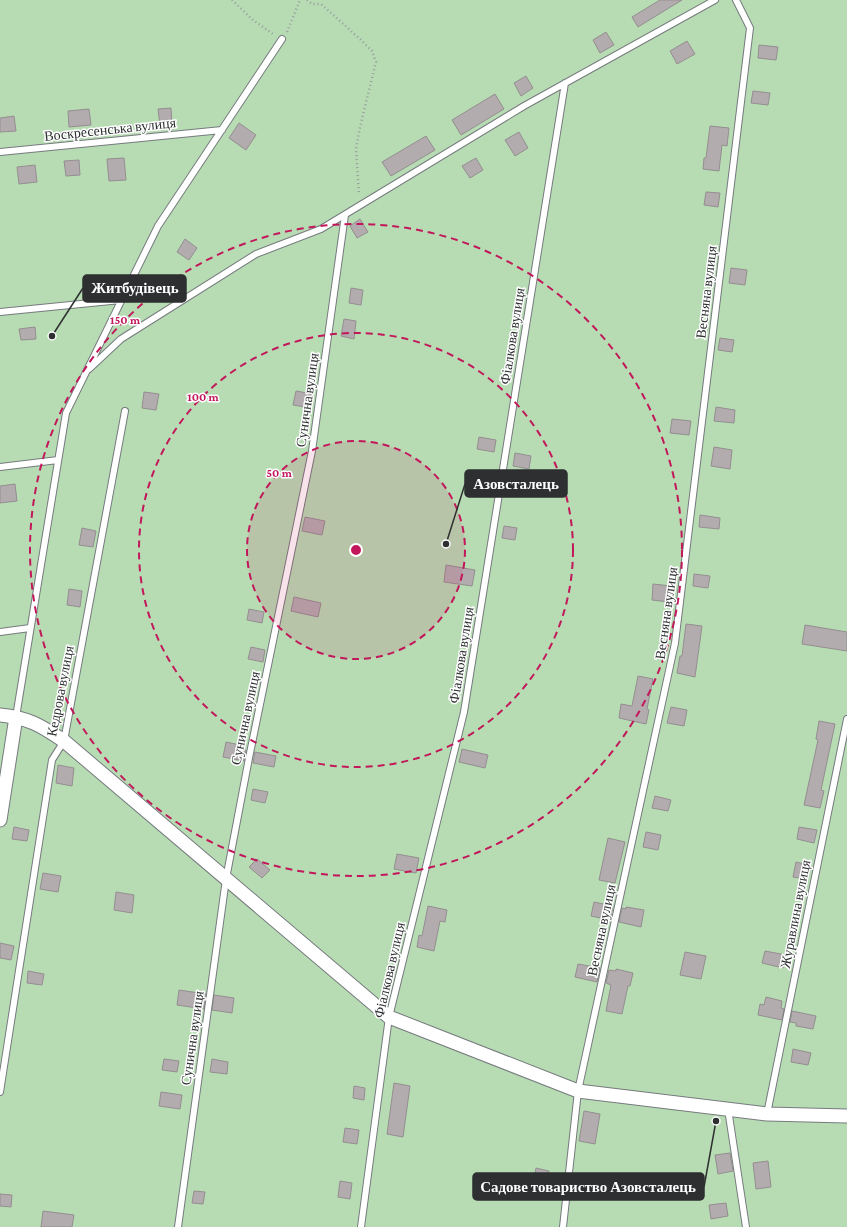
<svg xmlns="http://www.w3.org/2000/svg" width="847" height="1227" font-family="'Crimson Pro',serif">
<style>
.green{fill:#b7dcb3}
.building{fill:#b3acae;stroke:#948e90}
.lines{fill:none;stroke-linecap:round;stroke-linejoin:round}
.service-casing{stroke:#767a7e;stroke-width:8}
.minor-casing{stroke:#767a7e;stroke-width:15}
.path{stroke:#989c9f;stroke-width:2.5;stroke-dasharray:1 3;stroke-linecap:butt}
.service{stroke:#fff;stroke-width:6}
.minor{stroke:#fff;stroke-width:13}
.ring{fill:none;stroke:#c2185b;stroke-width:2;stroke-dasharray:7 5}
.labels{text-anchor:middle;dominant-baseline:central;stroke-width:3;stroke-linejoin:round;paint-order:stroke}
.street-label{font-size:14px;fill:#2d2f31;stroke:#fff}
.centre{fill:#c2185b;stroke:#fff;stroke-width:2}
.ring-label{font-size:12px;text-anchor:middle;font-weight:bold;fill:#c2185b;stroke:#fff;stroke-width:3;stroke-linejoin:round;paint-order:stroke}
.leader{fill:none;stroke:#2d2f31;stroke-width:1.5}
.callout-dot{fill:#2d2f31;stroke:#fff;stroke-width:1.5}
.callout{fill:#2d2f31;stroke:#2d2f31;stroke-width:1.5}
.callout-label{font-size:15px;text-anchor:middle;font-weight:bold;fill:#fff}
</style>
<rect width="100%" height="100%" fill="#e4e9ee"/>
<!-- green -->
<path class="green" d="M0 0H847V1227H0Z"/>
<!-- building -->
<path class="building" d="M660 0H682L638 27 632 17Z
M606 32 614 45 600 53 593 40Z
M687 41 695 54 677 64 670 51Z
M759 45 778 47 776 60 758 58Z
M526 76 533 88 521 96 514 83Z
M753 91 770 93 768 105 751 103Z
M495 94 504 109 461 135 452 120Z
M171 108 172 125 160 126 158 109Z
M89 109 91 125 69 127 68 111Z
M14 116 16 131 0 132V118Z
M239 123 256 135 246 150 229 138Z
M710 126 729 128 727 146 722 145 719 171 703 169 704 158H706Z
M519 132 528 148 515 156 505 140Z
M426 136 435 150 391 176 382 162Z
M124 158 126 180 109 181 107 159Z
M476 158 483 170 470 178 462 166Z
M79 160 80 175 66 176 64 161Z
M35 165 37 182 19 184 17 167Z
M706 192 720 193 718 207 704 205Z
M360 219 368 232 357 238 350 226Z
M185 239 197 248 189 260 177 252Z
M731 268 747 270 745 285 729 283Z
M351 288 363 290 361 305 349 303Z
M344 319 356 321 354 339 341 336Z
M35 327 36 339 21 340 19 329Z
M720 338 734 340 732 352 718 350Z
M296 391 313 394 311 408 293 405Z
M144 392 159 394 156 410 142 408Z
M716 407 735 410 734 423 714 421Z
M672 419 691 421 689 435 670 433Z
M479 437 496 440 494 452 477 449Z
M714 447 732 450 730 469 711 466Z
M515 453 531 456 529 469 513 466Z
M15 484 17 501 0 503V486Z
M700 515 720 518 719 529 699 527Z
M305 517 325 521 322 535 302 531Z
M504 526 517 528 515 540 502 538Z
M82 528 96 531 93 547 79 545Z
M446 565 475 570 472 586 444 582Z
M694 574 710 576 708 588 693 586Z
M653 584 671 586 669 602 652 600Z
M69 589 82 591 80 607 67 605Z
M294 597 321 603 318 617 291 611Z
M249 609 264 612 262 623 247 620Z
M686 624 702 626 695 677 677 673 680 656H682Z
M805 625 847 632V651L802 644Z
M251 647 265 650 263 662 248 659Z
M638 676 653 679 647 709 649 710 646 724 619 718 621 704 632 706Z
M671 707 687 710 684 726 667 723Z
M819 721 835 724 821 790 824 791 820 808 804 805 818 740 816 739Z
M226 742 245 746 244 750H246L244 761 223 757Z
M462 749 488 755 485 768 459 762Z
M255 752 276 756 274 767 253 763Z
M58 765 74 768 72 786 56 783Z
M253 789 268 792 265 803 251 800Z
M655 796 671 800 668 811 652 808Z
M14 827 29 830 27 841 12 839Z
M799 827 817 830 814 843 797 839Z
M646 832 661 835 658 850 643 847Z
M608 838 625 842 615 883 599 880Z
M397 854 419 858 416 873 394 869Z
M257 859 270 870 262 878 249 867Z
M796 862 808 865 805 879 793 877Z
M43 873 61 876 58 892 40 889Z
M116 892 134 895 132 913 114 910Z
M594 902 613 906 610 920 591 916Z
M428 906 447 910 445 922 440 921 434 951 417 947 419 935 422 936Z
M626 907 644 910 641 927 619 922 622 908 626 909Z
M0 943 14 946 11 960 0 958Z
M765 951 786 955 783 968 762 963Z
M685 952 706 956 701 979 680 975Z
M578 964 600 968 597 982 575 977Z
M616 969 633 973 630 986H628L622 1014 606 1011 611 985 606 983 609 970 616 971Z
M28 971 44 974 42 985 27 983Z
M179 990 206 994 204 1009 177 1005Z
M214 995 234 998 232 1013 212 1010Z
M766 997 782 1001 781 1008 784 1009 782 1020 758 1015 760 1004 764 1005Z
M792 1011 816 1016 813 1029 796 1026V1023L790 1022Z
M793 1049 811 1053 808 1065 791 1062Z
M164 1059 179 1061 177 1072 162 1070Z
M212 1059 228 1062 227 1074 210 1072Z
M394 1083 410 1086 403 1137 387 1134Z
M354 1086 365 1088 364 1100 353 1098Z
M161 1092 182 1095 180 1109 159 1106Z
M584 1111 600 1114 595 1144 579 1141Z
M345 1128 359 1130 357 1144 343 1142Z
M730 1153 733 1171 718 1174 715 1155Z
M768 1161 771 1187 756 1189 753 1163Z
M536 1168 549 1171 547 1182 534 1180Z
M340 1181 352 1183 350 1199 338 1197Z
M194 1191 205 1192 203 1204 192 1203Z
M0 1194 12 1195 11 1207 0 1206Z
M726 1203 728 1216 711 1219 709 1205Z
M43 1211 74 1215 72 1227H41Z"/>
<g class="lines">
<defs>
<path id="service" d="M0 152 222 130
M0 312 121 300
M89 369 121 339 256 254 321 229 524 106 715 0
M0 467 58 460
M0 632 30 628
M16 717 66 413 158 226 282 39
M0 1092 52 760 64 741 125 411
M728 1109 746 1227
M767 1114 847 719
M178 1227 226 879 249 758 312 451 345 215
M361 1227 389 1017 464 712 565 83
M563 1227 578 1091 675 643 750 28 736 0"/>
<path id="minor" d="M0 715C29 718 40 725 64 741L389 1017 578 1091 767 1114 847 1116
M0 820 16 717"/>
</defs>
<!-- service casing -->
<use href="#service" class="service-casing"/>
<!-- minor casing -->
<use href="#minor" class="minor-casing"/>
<!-- path -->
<path class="path" d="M232 0 253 20 273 34
M307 0 312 4H321L360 39 372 51 376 62 360 127 356 149 359 195
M287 32 300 0"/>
<!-- service -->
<use href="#service" class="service"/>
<!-- minor -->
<use href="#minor" class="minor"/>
</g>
<!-- distance rings -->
<circle cx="356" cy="550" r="109" fill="#c2185b" fill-opacity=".12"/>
<g class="ring">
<circle cx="356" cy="550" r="109"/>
<circle cx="356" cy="550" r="217"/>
<circle cx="356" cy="550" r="326"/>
</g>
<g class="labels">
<!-- street labels -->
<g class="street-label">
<text transform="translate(110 129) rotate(-6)">Воскресенська вулиця</text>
<text transform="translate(706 292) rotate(-83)">Весняна вулиця</text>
<text transform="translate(512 336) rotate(-81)">Фіалкова вулиця</text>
<text transform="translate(307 400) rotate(-82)">Сунична вулиця</text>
<text transform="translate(666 613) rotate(-82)">Весняна вулиця</text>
<text transform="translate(461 655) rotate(-81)">Фіалкова вулиця</text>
<text transform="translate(60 691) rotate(-79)">Кедрова вулиця</text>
<text transform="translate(245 718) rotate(-78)">Сунична вулиця</text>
<text transform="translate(795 914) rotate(-79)">Журавлина вулиця</text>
<text transform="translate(601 930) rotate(-78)">Весняна вулиця</text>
<text transform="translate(389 970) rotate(-77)">Фіалкова вулиця</text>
<text transform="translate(192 1038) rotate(-82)">Сунична вулиця</text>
</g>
</g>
<circle cx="356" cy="550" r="6" class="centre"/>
<g class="ring-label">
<text x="125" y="324">150 m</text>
<text x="203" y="401">100 m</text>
<text x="279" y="477">50 m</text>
</g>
<!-- callouts -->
<path class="leader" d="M52 336L83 288M446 544L465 484M716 1121L704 1187"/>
<g class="callout-dot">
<circle cx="52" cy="336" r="4"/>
<circle cx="446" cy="544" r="4"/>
<circle cx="716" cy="1121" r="4"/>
</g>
<g class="callout">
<rect x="83" y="275" width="103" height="27" rx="4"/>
<rect x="465" y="470" width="102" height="27" rx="4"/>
<rect x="473" y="1173" width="231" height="27" rx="4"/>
</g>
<g class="callout-label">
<text x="135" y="293">Житбудівець</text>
<text x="516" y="489">Азовсталець</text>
<text x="588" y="1192">Садове товариство Азовсталець</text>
</g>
</svg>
